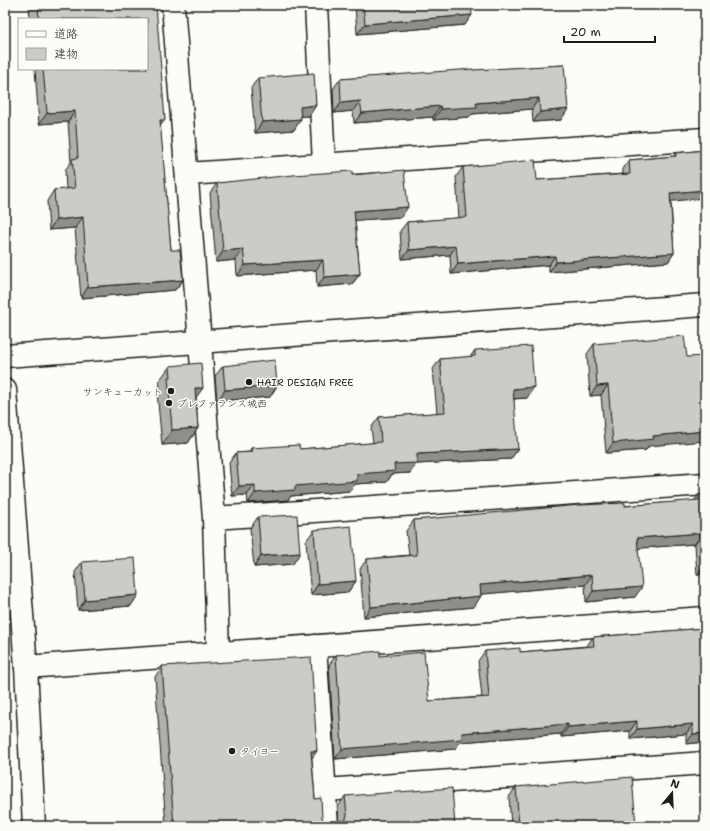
<svg xmlns="http://www.w3.org/2000/svg" width="710" height="831" font-family="'Shantell Sans','Klee One',sans-serif">
<style>
.lines{fill:none;stroke-linecap:round;stroke-linejoin:round}
.street-casing{stroke:#1c1c1c;stroke-width:25}
.secondary-casing{stroke:#1c1c1c;stroke-width:25}
.street{stroke:#fdfcf7;stroke-width:22}
.secondary{stroke:#fdfcf7;stroke-width:22}
.wall{fill:#afafac;stroke:#1c1c1c}
.shaded-wall{fill:#8f8e8c;stroke:#1c1c1c}
.building{fill:#cccbc8;stroke:#1c1c1c}
.poi-dot{fill:#1c1c1c;stroke:#fdfcf7;stroke-width:1.5}
.labels{text-anchor:middle;dominant-baseline:central;stroke-width:3;stroke-linejoin:round;paint-order:stroke}
.poi-label{font-size:10px;fill:#1c1c1c;stroke:#fdfcf7;text-anchor:start}
</style>
<rect width="100%" height="100%" fill="#fdfcf7"/>
<filter id="ink" filterUnits="userSpaceOnUse"><feTurbulence type="fractalNoise" baseFrequency=".025" numOctaves="2"/><feDisplacementMap in="SourceGraphic" scale="8" xChannelSelector="R" yChannelSelector="G"/><feConvolveMatrix kernelMatrix="1 2 1 2 8 2 1 2 1" color-interpolation-filters="sRGB"/></filter>
<g filter="url(#ink)">
<g class="lines">
<defs>
<path id="street" d="M173 5 214 518 218 653
M316 5 324 164
M187 174 705 139
M214 518 705 484
M315 646 327 826
M26 667 705 618
M325 790 705 763"/>
<path id="secondary" d="M5 356 705 305
M5 390 26 667 34 826"/>
</defs>
<!-- street casing -->
<use href="#street" class="street-casing"/>
<!-- secondary casing -->
<use href="#secondary" class="secondary-casing"/>
<!-- street -->
<use href="#street" class="street"/>
<!-- secondary -->
<use href="#secondary" class="secondary"/>
</g>
<!-- wall -->
<path class="wall" d="M29 5H156L160 126 171 250 183 280 175 290 81 298 75 228 49 230 47 201 54 190 66 189 65 170 71 162 68 122 39 124 35 69H147V19H30Z
M355 5H471L465 25 357 34Z
M564 65 561 120 533 122 532 109 472 114 469 117 433 120V117L354 123 353 111 334 113 333 89 340 79Z
M258 78 316 105 309 116H301L294 130 255 133 251 88Z
M705 150 671 201 674 253 668 262 549 272V265L451 274 450 255 402 259 400 231 407 222 459 218 456 177 463 167 537 180 623 174V169L629 160 674 156 676 153Z
M352 175 401 217 355 220 360 274 352 284 317 287 316 270 237 276 236 260 216 262 210 193 217 183Z
M594 344 687 357 649 446 646 450 606 453 601 395 590 396 587 354Z
M475 350 527 398 514 399 511 459 416 464 410 473 392 474 387 482 355 484 350 491 291 496 288 500 248 503 247 495 232 496 229 463 236 453 249 452 251 448 300 449 373 443 371 428 379 417 437 413 433 369 440 359 470 357Z
M170 366 196 397 198 428 188 443 162 445 157 392 160 388 159 381Z
M223 366 270 397 217 401 215 376Z
M705 494V574L697 575 695 544 638 548 635 597 586 602 585 585 481 594 474 607 364 617 360 569 367 559 409 555 406 531 414 520 694 501 698 495Z
M258 517 293 564 254 567 250 528Z
M314 530 356 581 348 592 311 595 306 541Z
M82 562 131 606 78 610 75 572Z
M705 628V742L686 744V734L630 739V731L561 737V734L460 742 455 749 335 759 329 665 336 655 380 656 429 701 482 697 478 661 485 651 520 652 587 646 593 637Z
M162 666 312 759 315 799 324 823 328 826H166L155 677Z
M516 787 636 826H511L509 797Z
M345 796 455 826H339L338 807Z"/>
<!-- shaded-wall -->
<path class="shaded-wall" d="M472 15 465 25 357 34 365 24Z
M539 98 532 109 472 114 469 117 433 120 441 109 476 103Z
M360 101 353 111 334 113 341 103Z
M316 105 309 116 293 117 300 107Z
M440 106 433 117 354 123 362 113Z
M568 109 561 120 533 122 540 112Z
M75 111 68 122 39 124 47 113Z
M301 119 294 130 255 133 262 122Z
M160 120H165L157 130Z
M705 190V198L664 202 670 193Z
M408 207 401 217 347 221 354 211Z
M83 217 75 228 49 230 56 220Z
M456 246 450 255 402 259 409 250Z
M243 249 236 260 216 262 223 251Z
M674 253 668 262 549 272 556 262Z
M555 256 549 265 451 274 458 264Z
M323 260 316 270 237 276 245 265Z
M360 274 352 284 317 287 324 277Z
M183 280 175 290 81 298 88 287Z
M608 385 601 395 590 396 597 386Z
M277 386 270 397 217 401 225 390Z
M534 387 527 398 506 399 513 389Z
M195 388H203L192 403Z
M198 428 188 443 162 445 172 430Z
M705 431V441L649 446 646 450 606 453 613 443 653 436Z
M518 449 511 459 416 464 410 473 392 474 387 482 355 484 350 491 291 496 288 500 248 503 255 493 295 486 357 474 394 464 417 454Z
M255 485 247 495 232 496 239 486Z
M702 533 695 544 630 549 637 538Z
M300 553 293 564 254 567 261 556Z
M704 564H705V574L697 575Z
M592 575 585 585 472 595 480 585Z
M356 581 348 592 311 595 318 584Z
M642 587 635 597 586 602 593 591Z
M138 595 131 606 78 610 85 600Z
M481 596 474 607 364 617 371 607Z
M637 721 630 731 561 737 568 727Z
M568 724 561 734 460 742 455 749 335 759 342 749 462 733Z
M693 724 686 734 630 739 637 729Z
M705 733V742L686 744 693 734Z
M311 751H317L310 761Z"/>
<!-- building -->
<path class="building" d="M38 5H156L165 120H160L171 250H180L183 280 88 287 83 217 56 220 54 190 75 188 72 159 78 158 75 111 47 113 43 69H147V19H39Z
M363 5H471L472 15 365 24Z
M564 65 568 109 540 112 539 98 476 103 477 107 441 109 440 106 362 113 360 101 341 103 340 79 473 69V70Z
M314 73 316 105 300 107 301 119 262 122 258 78Z
M705 150V190L670 193 674 253 556 262 555 256 458 264 456 246 409 250 407 222 467 217 463 167 535 160 537 180 630 174 629 160 676 156V153Z
M404 170 408 207 354 211 360 274 324 277 323 260 245 265 243 249 223 251 217 183 293 175 352 171V175Z
M684 336 687 357 705 356V431L653 436 654 439 613 443 608 385 597 386 594 344Z
M531 346 534 387 513 389 518 449 417 454V463L394 464 395 471 357 474V481L295 486V490L255 493V485L239 486 236 453 252 452 251 448 299 445 300 449 381 442 379 417 445 412 440 359 475 356V350Z
M275 360 277 386 225 390 223 366Z
M201 363 203 388H195L198 428 172 430 168 377H171L170 366Z
M705 494V564H704L702 533 637 538 642 587 593 591 592 575 480 585 481 596 371 607 367 559 417 555 414 520 579 505 625 503V506L699 500 698 495Z
M297 515 300 553 261 556 258 517Z
M351 526 356 581 318 584 314 530Z
M135 558 138 595 85 600 82 562Z
M705 628V733L693 734V724L637 729V721L568 727V724L462 733V739L342 749 336 655 380 651V656L424 652 429 701 489 697 485 651 520 648V652L594 646 593 637Z
M311 657 317 751H311L315 799 321 798 322 817 324 823 328 826H174L162 666Z
M632 777 636 826H519L516 787Z
M452 788 455 826H341L345 822 347 815 345 796Z"/>
</g>
<!-- markers -->
<g class="poi-dot">
<circle cx="249" cy="382" r="4"/>
<circle cx="171" cy="391" r="4"/>
<circle cx="169" cy="403" r="4"/>
<circle cx="232" cy="751" r="4"/>
</g>
<g class="labels">
<!-- poi labels -->
<g class="poi-label">
<text x="257" y="382">HAIR DESIGN FREE</text>
<text x="163" y="391" text-anchor="end">サンキューカット</text>
<text x="177" y="403">プレファランス城西</text>
<text x="240" y="751">タイヨー</text>
</g>
</g>
<!-- margin -->
<rect width="710" height="831" fill="none" stroke="#fdfcf7" stroke-width="20"/>
<rect x="10" y="10" width="690" height="811" fill="none" stroke="#1c1c1c" stroke-width="1.5" filter="url(#ink)"/>
<!-- legend -->
<rect x="18" y="18" width="130" height="52" fill="#fdfcf7" stroke="#a3a29f"/>
<rect x="26" y="31" width="20" height="6" fill="#fdfcf7" stroke="#a3a29f"/>
<text x="54" y="38" font-size="12" fill="#1c1c1c">道路</text>
<rect x="26" y="48" width="20" height="12" fill="#cccbc8" stroke="#a3a29f"/>
<text x="54" y="58" font-size="12" fill="#1c1c1c">建物</text>
<!-- north arrow -->
<g transform="translate(672 793) rotate(19)" stroke="#fdfcf7" stroke-width="3" paint-order="stroke">
<path d="M0-3L7 15L0 10L-7 15Z" fill="#1c1c1c"/>
<text y="-6" font-size="11" font-weight="bold" text-anchor="middle" fill="#1c1c1c">N</text>
</g>
<!-- scale -->
<path d="M564 36v6h91v-6" fill="none" stroke="#1c1c1c" stroke-width="2"/>
<text x="570" y="36" font-size="12" fill="#1c1c1c" stroke="#fdfcf7" stroke-width="3" paint-order="stroke">20 m</text>
</svg>
